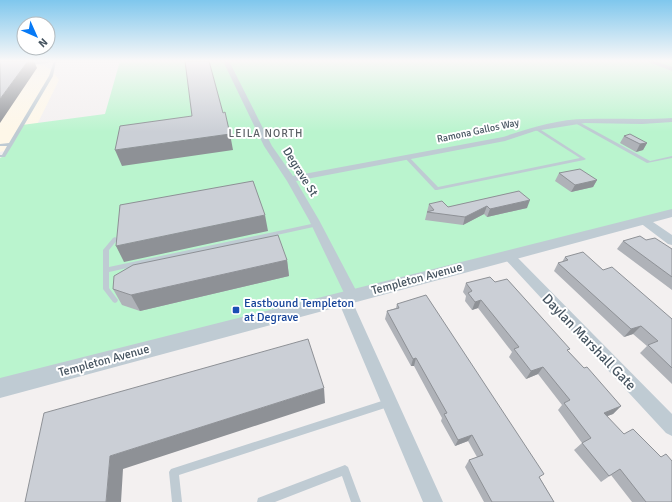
<svg xmlns="http://www.w3.org/2000/svg" width="672" height="502" font-family="Signika,sans-serif">
<style>
.commercial{fill:#fef7e8}
.green{fill:#baf4ce}
.lines{fill:none;stroke-linecap:round;stroke-linejoin:round}
.service{fill:#bfcbd3;fill-rule:evenodd}
.minor{fill:#bfcbd3;fill-rule:evenodd}
.tertiary{fill:#bfcbd3;fill-rule:evenodd}
.wall{fill:#afb2b8}
.shaded-wall{fill:#8e9196}
.building{fill:#cbcfd6;stroke:#8e9196}
.transit-dot{fill:#1a4fb4;stroke:#fff;stroke-width:1.5}
.labels{text-anchor:middle;dominant-baseline:central;stroke-width:4;stroke-linejoin:round;paint-order:stroke}
.far-street-label{font-size:10px;fill:#465460;stroke:#fff}
.far-neighbourhood-label{font-size:11px;letter-spacing:1px;fill:#5c6166;stroke:#fff}
.street-label{font-size:12px;fill:#465460;stroke:#fff}
.transit-label{font-size:12px;fill:#164399;stroke:#fff;text-anchor:start}
.near-street-label{font-size:14px;fill:#465460;stroke:#fff}
</style>
<rect width="100%" height="100%" fill="#f3f0f0"/>
<!-- commercial -->
<path class="commercial" d="M31 64 45 66 52 70 59 80 27 145 0 152V67Z"/>
<!-- green -->
<path class="green" d="M120 61H672V213L0 388V158L4 156 22 125 105 114Z"/>
<g class="lines">
<!-- service -->
<path class="service" d="M54 61H56L53 76 13 144 5 157H0V155H2L7 146H0V144L9 143 49 76Z
M575 121H577L650 161 672 156V158L647 163 575 123Z
M536 128H538L586 159 584 160 437 190H435L404 157 406 156H408L438 187 580 158 536 130Z
M316 223 318 224 319 225 318 226 109 272V288L118 300 117 302 115 303 113 302 103 289V250L113 238 115 237 118 239 109 250V267Z
M388 399 391 400 392 403 391 406 388 407 179 475 182 502H172L169 472 171 469Z
M345 465 348 467 361 502H351L342 476 275 502H257L258 498Z"/>
<!-- minor -->
<path class="minor" d="M223 61H229L272 146 293 176 503 137C530 128 558 119 587 119 615 118 643 120 672 118V122L642 124 585 123 535 131 505 141 296 181 319 220 359 296 357 300 352 301 443 502H423L337 298 339 294 344 293 309 220 287 181 264 146Z
M646 61H655L672 67V71Z
M643 217 647 218 672 235V245L668 244 639 222 638 220 639 218Z
M508 251 512 252 672 414V436L666 433 504 258 502 255 504 252Z"/>
<!-- tertiary -->
<path class="tertiary" d="M25 61H51L48 63 0 68V64Z
M672 209V217L0 398V378Z"/>
</g>
<!-- wall -->
<path class="wall" d="M624 136 647 143 643 150 636 152 620 143Z
M559 173 597 180 593 187 571 192 555 181Z
M519 191 527 208 487 217 484 214 463 225 425 220 429 204 448 207Z
M646 240 672 249V290L617 249 623 241Z
M565 257 603 270 672 319V384L640 353 647 346 633 334 624 337 554 271 558 263 562 262Z
M287 260 289 276 140 311 122 305 113 289Z
M495 282 568 351 584 368 621 406 613 414 607 416 672 502H632L611 475 601 482 574 450 582 443 558 410 562 405 538 374 526 379 509 357 512 352 478 308 472 310 465 301 466 296 463 292 466 283Z
M397 304 540 478 554 502H484L465 467 469 460 477 457 468 441 455 446 441 421 442 418 414 366H411L385 319 387 311 396 308Z"/>
<!-- shaded-wall -->
<path class="shaded-wall" d="M28 61H34L37 68 0 123V99Z
M230 134 233 150 122 166 115 150Z
M647 143 643 150 636 152 640 144Z
M597 180 593 187 571 192 575 185Z
M530 200 527 208 487 217 490 209Z
M487 206 484 214 463 225 465 217Z
M265 215 268 231 124 262 116 246Z
M287 260 289 276 140 311 131 295Z
M481 300 478 308 472 310 475 302Z
M641 326 633 334 624 337 631 329Z
M416 358 414 366H411L413 359Z
M543 367 538 374 526 379 531 371Z
M324 388 325 403 123 469 121 502H106L110 456Z
M621 406 613 414 597 420 604 413Z
M472 435 468 441 455 446 458 440Z"/>
<!-- building -->
<path class="building" d="M0 61H28L0 99Z
M185 61H209L223 113 225 112 230 134 115 150 120 126 192 116Z
M630 134 647 143 640 144 624 136Z
M580 169 597 180 575 185 559 173Z
M253 181 265 215 116 246 120 205Z
M519 191 530 200 490 209 487 206 465 217 427 212 434 210 429 204 442 201 448 207Z
M278 235 287 260 131 295 113 289 114 276 133 265Z
M640 236 646 240 655 238 672 249V277L623 241Z
M583 252 603 270 612 267 672 319V368L648 345 658 341 641 326 631 329 558 263 568 260 565 257Z
M490 277 495 282 507 279 570 349 567 350 584 368 587 367 621 406 604 413 624 434 633 429 661 457 666 454 672 461V502H646L620 469 609 476 582 443 591 438 564 403 570 400 543 367 531 371 514 349 519 347 481 300 475 302 468 293 472 291 466 283Z
M426 295 544 474 539 477 554 502H492L469 460 483 455 472 435 458 440 444 414 447 413 416 358 413 359 387 311 399 308 397 304Z
M308 339 324 388 110 456 106 502H25L44 413Z"/>
<!-- sky -->
<linearGradient id="sky" x2="0" y2="1"><stop stop-color="#7fc7ed"/><stop offset="0.46" stop-color="#faf8f8"/><stop offset="1" stop-color="#faf8f8" stop-opacity="0"/></linearGradient>
<rect width="672" height="132" fill="url(#sky)"/>
<!-- markers -->
<rect class="transit-dot" x="232" y="306" width="8" height="8" rx="2"/>
<g class="labels">
<!-- far-street labels -->
<g class="far-street-label">
<text transform="translate(478 131) rotate(-12)">Ramona Gallos Way</text>
</g>
<!-- far-neighbourhood labels -->
<g class="far-neighbourhood-label">
<text x="266" y="133">LEILA NORTH</text>
</g>
<!-- street labels -->
<g class="street-label">
<text transform="translate(300 172) rotate(58)">Degrave St</text>
<text transform="translate(417 279) rotate(-15)">Templeton Avenue</text>
<text transform="translate(104 361) rotate(-15)">Templeton Avenue</text>
</g>
<!-- transit labels -->
<g class="transit-label">
<text x="244" y="303">Eastbound Templeton<tspan x="244" dy="14">at Degrave</tspan></text>
</g>
<!-- near-street labels -->
<g class="near-street-label">
<text transform="translate(589 342) rotate(46)">Daylan Marshall Gate</text>
</g>
</g>
<!-- north arrow -->
<g transform="translate(36 36) rotate(135)"><circle r="19" fill="#ffffff" stroke="#b5bbbf"/>
<path d="M0-3L7 15L0 10L-7 15Z" fill="#077af6"/>
<text y="-6" font-size="11" font-weight="bold" text-anchor="middle" fill="#465460">N</text>
</g>
</svg>
